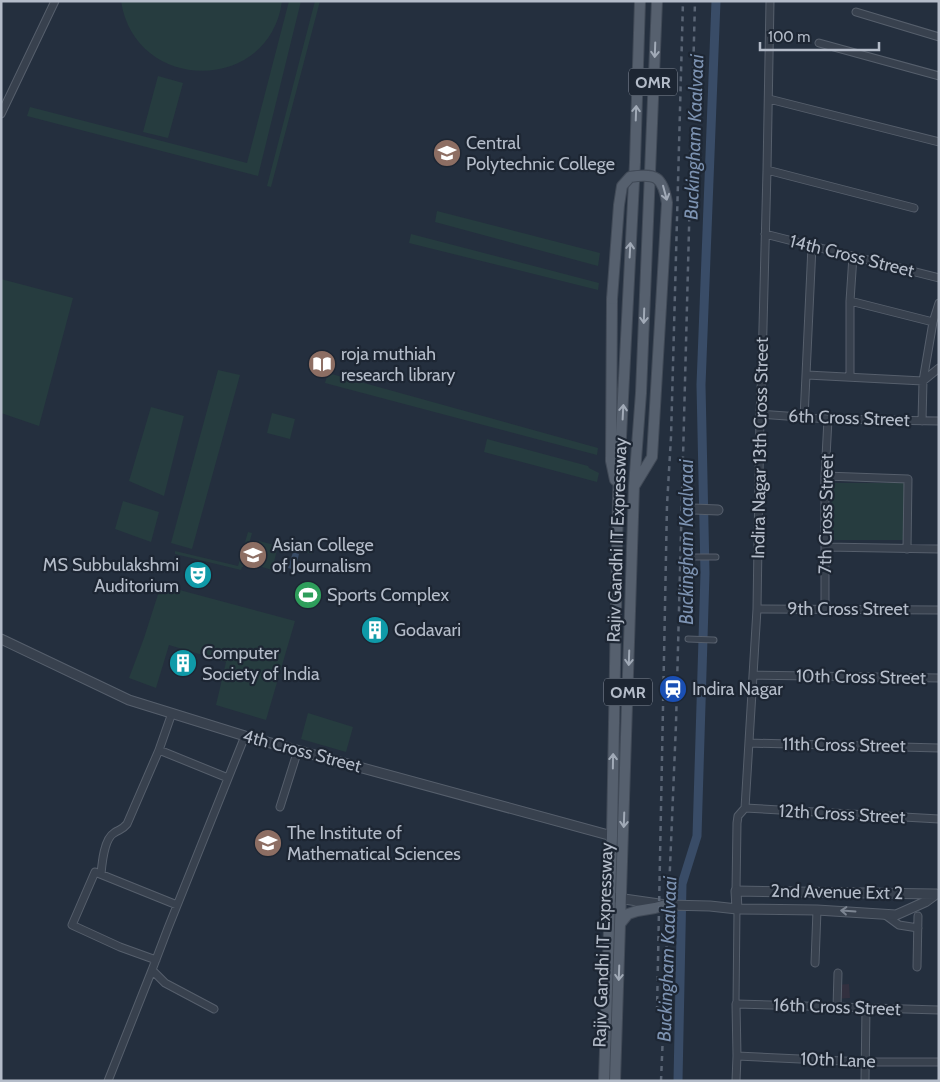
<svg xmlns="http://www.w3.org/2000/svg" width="940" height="1082" font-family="Cabin,sans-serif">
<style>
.medical{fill:#32303f}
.green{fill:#263c3f}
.water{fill:#394c67}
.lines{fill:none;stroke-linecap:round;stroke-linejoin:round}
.canal{stroke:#394c67;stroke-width:9}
.pedestrian-casing{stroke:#565f6c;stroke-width:7}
.minor-casing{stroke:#565f6c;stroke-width:9}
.tertiary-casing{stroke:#565f6c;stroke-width:11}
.primary-casing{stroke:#414a57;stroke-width:12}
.pedestrian{stroke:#38414e;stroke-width:5}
.minor{stroke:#38414e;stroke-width:7}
.tertiary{stroke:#38414e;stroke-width:9}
.primary{stroke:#56606e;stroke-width:10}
.rail{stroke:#5a6575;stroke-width:2.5;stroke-dasharray:5 5;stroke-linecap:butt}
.primary-bridge-casing{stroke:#414a57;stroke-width:12;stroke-linecap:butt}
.primary-bridge{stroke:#56606e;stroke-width:10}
.oneway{stroke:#a1aab7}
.oneway2{stroke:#7c8592}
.labels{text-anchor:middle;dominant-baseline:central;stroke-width:4.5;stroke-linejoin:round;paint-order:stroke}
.shield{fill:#1d2633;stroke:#878f9c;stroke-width:1}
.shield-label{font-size:16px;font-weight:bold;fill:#b4bcc9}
.poi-label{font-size:18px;fill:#b4bcc9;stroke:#1d2633;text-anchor:start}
.street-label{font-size:18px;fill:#b4bcc9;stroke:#1d2633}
.water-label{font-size:19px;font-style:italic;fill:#7c92b1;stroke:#1d2633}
</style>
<rect width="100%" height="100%" fill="#242f3e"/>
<!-- medical -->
<path class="medical" d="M849 984 850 998 834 999V985Z"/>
<!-- green -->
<path class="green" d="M121 1H282C270 94 135 94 121 1Z
M289 1H301L258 176 27 116 30 107 247 163Z
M315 1H320L271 187 267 186Z
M158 76 183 83 168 138 143 132Z
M437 211 600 253 598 266 435 222Z
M411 234 599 283 598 290 409 243Z
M1 279 73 298 39 426 1 413Z
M218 370 240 375 192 549 171 543Z
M328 373 598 448 597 455 325 383Z
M151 407 184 416 164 496 129 481Z
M272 413 295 419 290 439 267 433Z
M487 439 588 466 589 468 599 473 597 482 484 452Z
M832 483H907L906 540H831Z
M123 501 159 512 151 542 115 529Z
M248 532 252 533 243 567H242L241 570 175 554V551L238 566Z
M259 541 278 546 272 570 252 564Z
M284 543 313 549 312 554 283 547Z
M161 585 295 621 266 720 216 705 226 662 169 645 156 688 129 678 144 638Z
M308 713 353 727 346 752 301 739Z"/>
<!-- water -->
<path class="water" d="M293 552 299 554 295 570 288 568Z"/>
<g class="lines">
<!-- canal -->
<path class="canal" d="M678 1081 682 884 697 836 705 573 701 385 716 1"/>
<defs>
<path id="pedestrian" d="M691 557H716
M688 639 714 640
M736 1004 737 909"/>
<path id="minor" d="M856 12 939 37
M819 43 939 76
M769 99 939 142
M1 114 55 1
M767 170 914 208
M765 234 939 278
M850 301 933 322
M807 375 923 381 939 368
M850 377V301L853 256
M760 414 828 419 939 421
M804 418 812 246
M922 421 923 381 933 322 939 303
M825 476 908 479 907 549
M826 547 939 549
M757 609 939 610
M825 609V476L828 419
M753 675 939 678
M749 743 939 748
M159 750 172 713
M280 807 298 750
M745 808 939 819
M101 874C102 863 104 839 114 833 120 829 122 830 127 824L159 750 228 778
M736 891 737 823 738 816 745 808 757 609 760 414 762 366 767 170 770 1
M884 914 899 925 918 928
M156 960 120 947 72 925 95 872 177 905
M815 963 817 910
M917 967 918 916
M837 1007 838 973
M214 1009 165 983 152 970 168 928 245 736
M737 1056 865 1062H939
M108 1081 152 970
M736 1081 737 1056 736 1004 939 1010
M865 1081 866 1008"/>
<path id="tertiary" d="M693 509 718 510
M1 639 129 700 245 736 612 836
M610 897 666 905 710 906 737 909 817 910 896 915 925 902 936 894
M737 909 736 891 936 894"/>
<path id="primary" d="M612 299 611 461 615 480
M635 485 652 457 661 306
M620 924 628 914 637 911 655 908 666 905
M604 1081 612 836 618 496 635 162 640 1
M615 1081 634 486 641 393 657 1"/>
</defs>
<!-- pedestrian casing -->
<use href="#pedestrian" class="pedestrian-casing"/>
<!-- minor casing -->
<use href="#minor" class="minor-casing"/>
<!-- tertiary casing -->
<use href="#tertiary" class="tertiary-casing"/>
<!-- primary casing -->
<use href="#primary" class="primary-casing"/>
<!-- pedestrian -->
<use href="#pedestrian" class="pedestrian"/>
<!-- minor -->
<use href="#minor" class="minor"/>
<!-- tertiary -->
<use href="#tertiary" class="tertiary"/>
<!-- primary -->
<use href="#primary" class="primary"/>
<!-- rail -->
<path class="rail" d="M657 1011 667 505 671 437 683 1
M661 1081 676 724 695 1"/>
<defs>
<path id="primary-bridge" d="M612 299 619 205 622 186 630 177C655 173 663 176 667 203L661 306"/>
</defs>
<!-- primary-bridge casing -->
<use href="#primary-bridge" class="primary-bridge-casing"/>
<!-- primary-bridge -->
<use href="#primary-bridge" class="primary-bridge"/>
</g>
<!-- one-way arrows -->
<defs><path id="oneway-shaft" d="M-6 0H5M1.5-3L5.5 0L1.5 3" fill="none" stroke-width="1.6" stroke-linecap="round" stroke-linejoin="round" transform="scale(1.25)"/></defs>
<g class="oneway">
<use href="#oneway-shaft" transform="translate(655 50) rotate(92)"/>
<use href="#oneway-shaft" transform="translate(636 113) rotate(-88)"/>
<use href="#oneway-shaft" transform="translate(665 193) rotate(75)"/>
<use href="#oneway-shaft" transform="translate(630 250) rotate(-87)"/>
<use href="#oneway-shaft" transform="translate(644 316) rotate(92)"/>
<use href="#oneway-shaft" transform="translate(623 412) rotate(-87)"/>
<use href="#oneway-shaft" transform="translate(629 658) rotate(92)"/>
<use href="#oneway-shaft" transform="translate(613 761) rotate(-89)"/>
<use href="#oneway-shaft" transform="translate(624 820) rotate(92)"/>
<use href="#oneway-shaft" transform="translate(619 973) rotate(92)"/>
</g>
<use class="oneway2" href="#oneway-shaft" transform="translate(848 911) rotate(-176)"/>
<!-- icons -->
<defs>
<symbol id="university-disc" viewBox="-11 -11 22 22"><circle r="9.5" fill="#8d6e63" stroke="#1d2633"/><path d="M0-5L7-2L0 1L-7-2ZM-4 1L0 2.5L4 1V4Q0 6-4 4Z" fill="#fff"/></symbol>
<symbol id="library-disc" viewBox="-11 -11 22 22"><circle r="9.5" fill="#8d6e63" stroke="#1d2633"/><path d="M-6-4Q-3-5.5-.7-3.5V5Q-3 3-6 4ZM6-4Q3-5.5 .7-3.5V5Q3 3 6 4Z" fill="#fff"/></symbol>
<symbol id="theatre-disc" viewBox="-11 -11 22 22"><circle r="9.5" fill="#0f9aa8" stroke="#1d2633"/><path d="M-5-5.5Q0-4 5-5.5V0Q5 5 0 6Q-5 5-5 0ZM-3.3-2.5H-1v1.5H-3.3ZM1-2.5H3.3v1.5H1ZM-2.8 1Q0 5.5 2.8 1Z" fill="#fff"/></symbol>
<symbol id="stadium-disc" viewBox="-11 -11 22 22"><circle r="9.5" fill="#2e9e5b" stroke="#1d2633"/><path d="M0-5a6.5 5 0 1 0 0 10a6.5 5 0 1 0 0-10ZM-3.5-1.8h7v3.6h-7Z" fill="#fff"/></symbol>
<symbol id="building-disc" viewBox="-11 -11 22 22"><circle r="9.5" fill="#0f9aa8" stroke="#1d2633"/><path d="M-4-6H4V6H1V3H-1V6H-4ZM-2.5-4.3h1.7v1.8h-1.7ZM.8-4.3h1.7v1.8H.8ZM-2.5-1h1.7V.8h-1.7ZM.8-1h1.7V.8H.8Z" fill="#fff"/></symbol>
<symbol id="station-disc" viewBox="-11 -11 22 22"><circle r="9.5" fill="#1a4fb4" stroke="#1d2633"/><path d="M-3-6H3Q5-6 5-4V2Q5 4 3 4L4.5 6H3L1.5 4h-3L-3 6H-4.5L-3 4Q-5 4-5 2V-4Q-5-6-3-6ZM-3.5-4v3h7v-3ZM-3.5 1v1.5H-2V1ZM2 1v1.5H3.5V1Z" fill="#fff"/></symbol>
</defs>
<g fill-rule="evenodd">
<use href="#university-disc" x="431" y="137" width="32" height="32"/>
<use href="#library-disc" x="306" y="348" width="32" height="32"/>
<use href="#university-disc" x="237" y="539" width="32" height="32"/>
<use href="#theatre-disc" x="182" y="559" width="32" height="32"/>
<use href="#stadium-disc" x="292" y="579" width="32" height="32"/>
<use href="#building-disc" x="359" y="614" width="32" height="32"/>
<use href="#building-disc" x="167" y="647" width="32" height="32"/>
<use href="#station-disc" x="657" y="673" width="32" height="32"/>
<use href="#university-disc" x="252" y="827" width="32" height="32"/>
</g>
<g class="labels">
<!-- shield labels -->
<g class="shield">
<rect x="629" y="68.5" width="48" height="27" rx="4"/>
<rect x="604" y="678.5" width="48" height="27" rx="4"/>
</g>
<g class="shield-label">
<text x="653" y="82">OMR</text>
<text x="628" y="692">OMR</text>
</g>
<!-- poi labels -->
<g class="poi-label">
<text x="466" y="143">Central<tspan x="466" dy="21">Polytechnic College</tspan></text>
<text x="341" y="354">roja muthiah<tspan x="341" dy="21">research library</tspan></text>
<text x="272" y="545">Asian College<tspan x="272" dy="21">of Journalism</tspan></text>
<text x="179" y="565" text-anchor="end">MS Subbulakshmi<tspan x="179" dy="21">Auditorium</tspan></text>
<text x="327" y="595">Sports Complex</text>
<text x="394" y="630">Godavari</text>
<text x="202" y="653">Computer<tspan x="202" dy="21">Society of India</tspan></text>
<text x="692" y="689">Indira Nagar</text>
<text x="287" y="833">The Institute of<tspan x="287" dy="21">Mathematical Sciences</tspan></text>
</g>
<!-- street labels -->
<g class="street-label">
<text transform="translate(852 256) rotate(14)">14th Cross Street</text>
<text transform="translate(849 418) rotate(2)">6th Cross Street</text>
<text transform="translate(760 448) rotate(-89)">Indira Nagar 13th Cross Street</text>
<text transform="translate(826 514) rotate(-89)">7th Cross Street</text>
<text transform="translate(617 540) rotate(-88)">Rajiv Gandhi IT Expressway</text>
<text x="848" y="609">9th Cross Street</text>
<text transform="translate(861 677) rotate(1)">10th Cross Street</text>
<text transform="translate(844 745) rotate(1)">11th Cross Street</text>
<text transform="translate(302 751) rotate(15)">4th Cross Street</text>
<text transform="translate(842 814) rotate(3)">12th Cross Street</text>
<text transform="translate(837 892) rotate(1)">2nd Avenue Ext 2</text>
<text transform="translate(603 945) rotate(-88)">Rajiv Gandhi IT Expressway</text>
<text transform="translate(837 1007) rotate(2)">16th Cross Street</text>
<text transform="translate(838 1060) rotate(2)">10th Lane</text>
</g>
<!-- water labels -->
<g class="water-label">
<text transform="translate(694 137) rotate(-88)">Buckingham Kaalvaai</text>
<text transform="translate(686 542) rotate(-90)">Buckingham Kaalvaai</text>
<text transform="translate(667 959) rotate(-88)">Buckingham Kaalvaai</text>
</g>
</g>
<!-- border -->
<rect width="940" height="1082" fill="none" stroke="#b4bcc9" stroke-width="5"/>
<!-- scale -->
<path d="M760 42v8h119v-8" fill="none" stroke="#b4bcc9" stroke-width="2.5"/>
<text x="768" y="42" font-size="15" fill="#b4bcc9" stroke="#1d2633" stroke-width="4" paint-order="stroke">100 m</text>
</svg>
